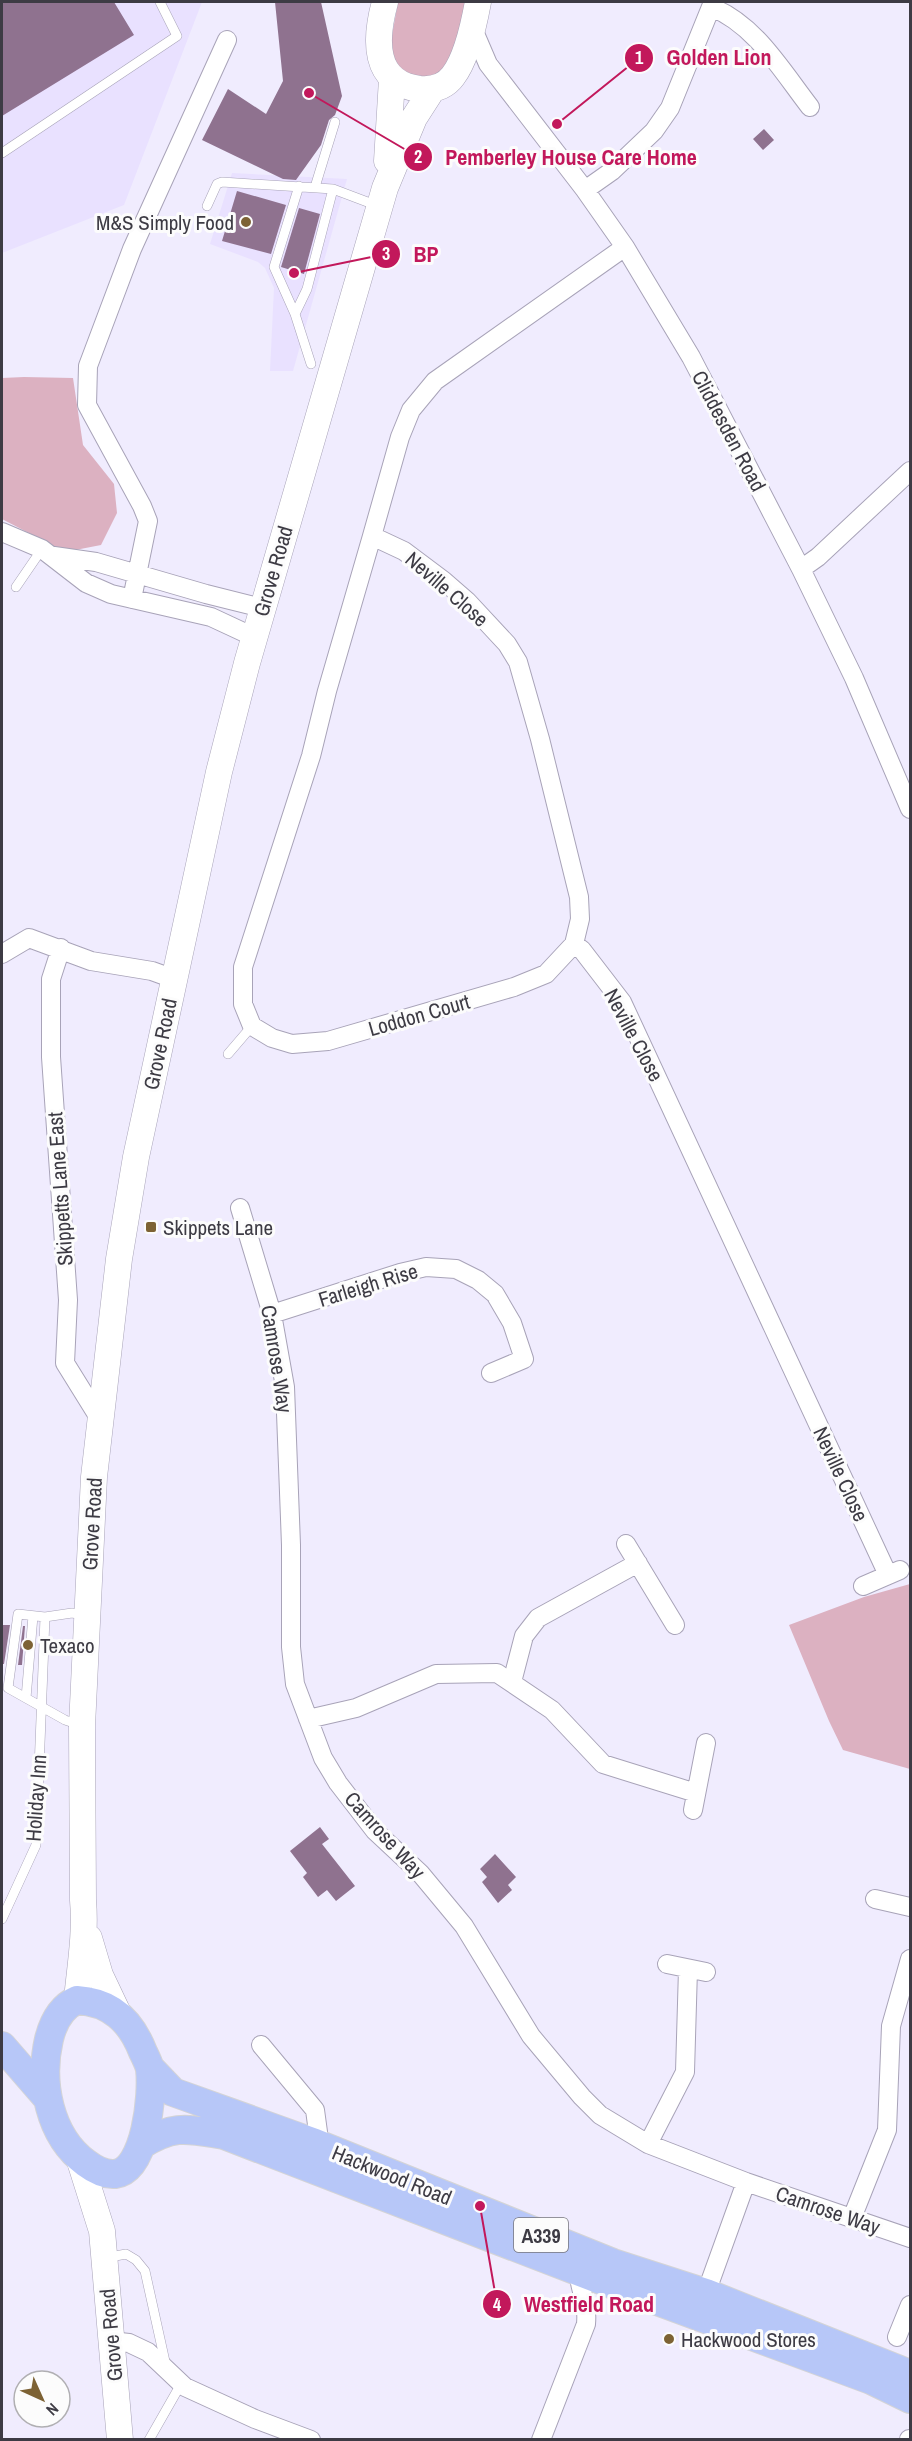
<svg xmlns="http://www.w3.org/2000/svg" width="912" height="2441" font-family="'Archivo Narrow',sans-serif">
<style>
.built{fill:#e9e1ff}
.green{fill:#dcb1c1}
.building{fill:#8f728f}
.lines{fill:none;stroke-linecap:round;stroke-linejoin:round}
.lane-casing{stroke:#a8a3b8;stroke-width:10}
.street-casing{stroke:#a8a3b8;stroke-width:20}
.secondary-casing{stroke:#a8a3b8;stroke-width:27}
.primary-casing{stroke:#d4d4d6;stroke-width:30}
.lane{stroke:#fff;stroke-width:9}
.street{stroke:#fff;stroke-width:18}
.secondary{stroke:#fff;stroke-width:26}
.primary{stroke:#b7c7f8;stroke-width:28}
.poi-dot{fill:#7d6234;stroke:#fcfcfc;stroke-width:2}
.labels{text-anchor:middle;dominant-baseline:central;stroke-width:6;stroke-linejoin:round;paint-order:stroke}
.shield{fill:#fcfcfc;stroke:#76757b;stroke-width:1.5}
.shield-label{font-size:20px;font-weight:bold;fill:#3d3b44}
.poi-label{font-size:21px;fill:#3d3b44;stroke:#fcfcfc;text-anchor:start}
.street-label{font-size:21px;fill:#3d3b44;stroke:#fcfcfc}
.leader{fill:none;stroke:#c2185b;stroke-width:2}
.callout-dot{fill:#c2185b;stroke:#fcfcfc;stroke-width:2}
.mark-label{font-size:18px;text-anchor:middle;font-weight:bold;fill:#fff}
.callout-label{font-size:22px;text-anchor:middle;font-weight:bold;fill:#c2185b;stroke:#fcfcfc;stroke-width:6;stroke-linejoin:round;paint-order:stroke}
</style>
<rect width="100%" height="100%" fill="#f0ecfe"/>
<!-- built -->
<path class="built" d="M2 2H202L124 205 2 253Z
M232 173 347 179 293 371H270L274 288 265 268 258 262 210 244Z"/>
<!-- green -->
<path class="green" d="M398 2H469L465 37 438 79H412L393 61 391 41Z
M24 377 73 378 83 445 114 484 117 513 101 545 65 552 2 519V378Z
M910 1584V1769L843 1750 829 1721 789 1625 864 1597Z"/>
<!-- building -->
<path class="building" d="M2 2H114L134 35 2 116Z
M275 2H321L342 96 335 115 329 120 321 145 296 180 283 179 202 140 228 89 266 114 283 81Z
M764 129 774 140 763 150 753 139Z
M237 191 286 205 271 254 222 241Z
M299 208 320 214 304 274 281 267Z
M2 1625H10L4 1664H2Z
M23 1626H25L22 1665H18Z
M320 1827 329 1839 322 1844 355 1886 336 1901 327 1890 318 1897 303 1877 307 1873 290 1851Z
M495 1854 516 1877 508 1885 512 1890 498 1903 482 1882 487 1877 480 1869Z"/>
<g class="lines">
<defs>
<path id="lane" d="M2 153 177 36 160 2
M315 187 335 122
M207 206 217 184 222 182 333 189 378 206
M295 314 274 267 299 186
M311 364 295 314 307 289 333 189
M16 587 42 549
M228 1054 252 1026
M26 1698 33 1616
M80 1725 65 1720 8 1688 18 1614 45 1617 72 1613 84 1615
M2 1919 36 1845 45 1617
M105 2258 126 2254 136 2260 145 2271 166 2366
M149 2440 181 2384"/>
<path id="street" d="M711 7C755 24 782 71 810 107
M473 29 488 64 585 190 625 247 691 357 801 569 854 678 910 809
M585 190 612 171 654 131 670 108 713 2
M2 532 42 549 86 583 111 594 211 617 254 637
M372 536 327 691 311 756 243 967V1004L252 1026 272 1038 292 1044 328 1041 514 987 546 974 574 944 580 919 579 897 540 739 518 662 507 644 467 601 444 581 404 551 372 536 400 437 411 410 435 381 625 247
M54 556 96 562 206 594 262 608
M801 569 818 557 910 471
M132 599 148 521 142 506 87 405 88 366 132 249 227 40
M574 944 582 950 622 1002 888 1575
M61 948 51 979V1057L68 1300 65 1363 101 1421
M2 954 29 938 91 961 152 971 174 979
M240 1208 272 1314 285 1387 291 1545V1647L295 1684 323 1758 338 1783 375 1831 420 1873 464 1926 531 2036 582 2097 600 2115 648 2144 746 2182 910 2238
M272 1314 400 1273 426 1267 456 1269 478 1280 495 1294 512 1323 524 1359 491 1373
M626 1544 675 1625
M863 1586 900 1570
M512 1682 524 1636 538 1618 638 1563
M308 1719 356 1708 436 1674 497 1673 552 1710 603 1764 696 1793
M693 1810 706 1743
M875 1899 910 1907
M667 1964 706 1972
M261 2045 315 2110 318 2132 315 2143
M648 2144 685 2072 688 1969
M852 2218 887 2130 891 2026 910 1959
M706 2293 746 2182
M897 2337 910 2305
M111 2341 129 2343 148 2352 185 2387 255 2419 311 2440
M541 2440 586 2324C588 2302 580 2292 578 2271
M909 2440V2439"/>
<path id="secondary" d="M385 2C375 38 372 84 420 89 433 90 445 87 453 76 467 58 474 24 478 2
M387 161 392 79
M89 1938 100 1975 118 2013
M77 2000C80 1966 86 1935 83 1900L82 1726 94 1477 119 1259 136 1157 219 772 247 663 385 188 414 118 432 90
M79 2158 102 2231 120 2440"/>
<path id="primary" d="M77 2000C111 2002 131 2021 143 2052 146 2058 149 2064 150 2069 153 2095 146 2170 115 2174 104 2175 94 2169 86 2163 49 2136 39 2082 49 2039 53 2023 61 2007 77 2000Z
M2 2046 48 2099
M150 2068 173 2092 315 2143 613 2263 706 2293 910 2374
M141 2145C175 2124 187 2129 224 2135L619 2287 871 2380 910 2399"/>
</defs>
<!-- lane casing -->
<use href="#lane" class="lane-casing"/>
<!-- street casing -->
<use href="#street" class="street-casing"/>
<!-- secondary casing -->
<use href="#secondary" class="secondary-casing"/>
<!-- primary casing -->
<use href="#primary" class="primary-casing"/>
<!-- lane -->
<use href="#lane" class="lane"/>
<!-- street -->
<use href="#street" class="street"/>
<!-- secondary -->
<use href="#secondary" class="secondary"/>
<!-- primary -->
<use href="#primary" class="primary"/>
</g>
<!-- markers -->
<g class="poi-dot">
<circle cx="246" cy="222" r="6"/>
<rect x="145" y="1221" width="12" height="12" rx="3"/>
<circle cx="28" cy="1645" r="6"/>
<circle cx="669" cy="2339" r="6"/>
</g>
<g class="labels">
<!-- shield labels -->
<rect class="shield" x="514" y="2218" width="54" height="34" rx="4.5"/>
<g class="shield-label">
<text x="541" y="2235">A339</text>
</g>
<!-- poi labels -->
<g class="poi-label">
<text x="234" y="222" text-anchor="end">M&amp;S Simply Food</text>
<text x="163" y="1227">Skippets Lane</text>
<text x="40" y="1645">Texaco</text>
<text x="681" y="2339">Hackwood Stores</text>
</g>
<!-- street labels -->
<g class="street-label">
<text transform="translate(729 431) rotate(62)">Cliddesden Road</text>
<text transform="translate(273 571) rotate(-74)">Grove Road</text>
<text transform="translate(447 589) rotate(41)">Neville Close</text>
<text transform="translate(419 1015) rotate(-16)">Loddon Court</text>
<text transform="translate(634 1035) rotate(62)">Neville Close</text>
<text transform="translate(160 1044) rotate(-78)">Grove Road</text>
<text transform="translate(60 1189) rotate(-94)">Skippetts Lane East</text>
<text transform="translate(368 1285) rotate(-17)">Farleigh Rise</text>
<text transform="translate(277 1359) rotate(81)">Camrose Way</text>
<text transform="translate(841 1474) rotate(65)">Neville Close</text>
<text transform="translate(92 1524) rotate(-87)">Grove Road</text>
<text transform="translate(36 1798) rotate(-86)">Holiday Inn</text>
<text transform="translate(385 1835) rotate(48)">Camrose Way</text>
<text transform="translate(392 2175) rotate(22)">Hackwood Road</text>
<text transform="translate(828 2210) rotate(19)">Camrose Way</text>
<text transform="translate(111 2335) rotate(-95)">Grove Road</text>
</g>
</g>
<!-- callouts -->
<path class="leader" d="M557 124L639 58M309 93L418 157M294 273L386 254M480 2206L497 2304"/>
<g class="callout-dot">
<circle cx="557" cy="124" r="6"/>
<circle cx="309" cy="93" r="6"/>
<circle cx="294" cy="273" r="6"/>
<circle cx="480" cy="2206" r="6"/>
<circle cx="639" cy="58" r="15"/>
<circle cx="418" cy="157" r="15"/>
<circle cx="386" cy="254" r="15"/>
<circle cx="497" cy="2304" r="15"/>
</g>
<g class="mark-label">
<text x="639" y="64">1</text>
<text x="418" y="163">2</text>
<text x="386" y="260">3</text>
<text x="497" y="2311">4</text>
</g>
<g class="callout-label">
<text x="719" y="65">Golden Lion</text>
<text x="571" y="165">Pemberley House Care Home</text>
<text x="426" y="262">BP</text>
<text x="589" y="2312">Westfield Road</text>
</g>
<!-- border -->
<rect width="912" height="2441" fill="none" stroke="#3d3b44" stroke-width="6"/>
<!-- north arrow -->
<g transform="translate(42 2399) rotate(135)"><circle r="28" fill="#fcfcfc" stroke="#b0afb2" stroke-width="1.5"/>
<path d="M0-4.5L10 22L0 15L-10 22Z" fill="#7d6234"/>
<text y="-9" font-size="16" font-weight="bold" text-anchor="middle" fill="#3d3b44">N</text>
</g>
</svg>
